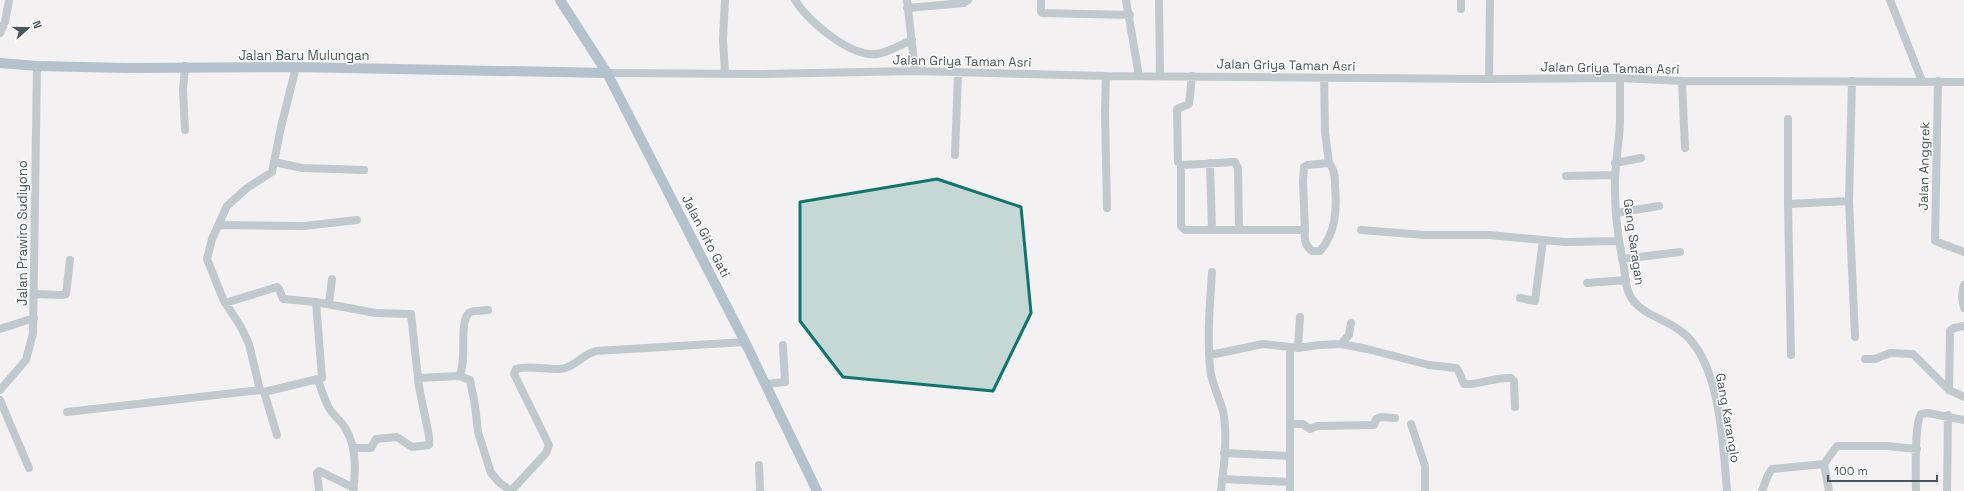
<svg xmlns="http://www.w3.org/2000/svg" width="1964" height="491" font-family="'Space Grotesk',sans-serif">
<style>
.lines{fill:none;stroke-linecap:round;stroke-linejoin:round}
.minor{stroke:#c0c9ce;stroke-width:8}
.major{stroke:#b3c2cd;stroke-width:10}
.marked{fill:#0f766e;fill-opacity:0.2;stroke:#0f766e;stroke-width:3;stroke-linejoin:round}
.labels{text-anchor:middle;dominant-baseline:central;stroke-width:3;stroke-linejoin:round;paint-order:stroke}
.street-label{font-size:13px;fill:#4a555d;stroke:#fff}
</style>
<rect width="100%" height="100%" fill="#f3f1f1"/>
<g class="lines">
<!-- minor -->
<path class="minor" d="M795 0C807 20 844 51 869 54 882 56 900 45 912 40
M907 0 915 71
M1041 0V11L1042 13 1130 15
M1126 0 1139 76
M1159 0 1160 75
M1461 0V9
M1890 0 1922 81
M907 8 964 3 968 0
M0 33 5 22 9 0
M607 73 761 74 915 71 1106 76 1489 79 1620 78 1682 81 1964 82
M725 74 723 39 725 0
M1106 76 1105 112 1107 208
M1620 78C1620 93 1620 108 1620 123 1619 146 1614 167 1615 190 1615 214 1618 238 1623 262 1625 271 1625 282 1628 291 1636 314 1665 318 1682 332 1721 362 1723 446 1727 491
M1489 79 1490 0
M1682 81 1685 148
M1852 81 1849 201 1855 337
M1938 81 1935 241 1964 252
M1788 119V204L1849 201
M185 130 183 90 185 66
M955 155 958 73
M274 162 302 168 364 170
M1178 162 1177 109 1189 104 1192 76
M1210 163 1212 230
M1615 163 1641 158
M1566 176 1615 175
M1788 204 1791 355
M1616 213 1659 206
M219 225 304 226 357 220
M1239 229 1238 168 1235 162 1181 165V226L1185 230H1305L1303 181 1304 167 1307 165 1329 163 1325 132 1324 78
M1305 230C1304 240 1305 245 1312 251H1320C1336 233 1337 209 1335 186 1335 178 1335 170 1329 163
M1361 230 1425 235H1489L1565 242 1619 241
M1622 259 1680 252
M1212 272C1210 303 1207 336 1210 367 1211 383 1219 396 1223 411 1228 436 1224 466 1221 491
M1587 283 1626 280
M1964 285 1962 297 1964 308
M34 294 62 295 66 294 70 260
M1520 298 1535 301 1543 240
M225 303 277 287 279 289 283 299 316 302
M329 303 332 279
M0 329 34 318
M1341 344 1349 335 1351 323
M1298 348 1300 317
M1210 355 1263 344 1298 348 1319 345 1341 344 1367 349 1429 365 1456 368 1458 370 1464 384C1479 385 1495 377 1511 378L1514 381 1515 407
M1865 359H1875L1890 353 1913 354 1949 390 1964 397
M459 376C468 361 458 323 469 313 473 310 483 311 488 310
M318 380C321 389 324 398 328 406 332 415 341 420 345 428 357 446 356 471 353 491
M766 384 785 382 783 345
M0 390 26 360 33 333 37 66
M1949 390 1950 331 1954 328 1964 326
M264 392 322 378 316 302 376 313 411 314 418 378 459 376 470 380 475 405 478 432 491 473 500 483 511 491
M0 400 29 468
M67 412 260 390
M1290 424H1303L1310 429 1317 426 1374 425 1376 419 1381 417 1395 418
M1411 424 1425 466V491
M277 435 264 392 260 390 249 344 241 327 223 299 207 259 212 239 227 206 247 188 272 172 281 127 296 67
M353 448H371L376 439 397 437 412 447 429 445C432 440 418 390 418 378
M1224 453 1290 456
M1824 464 1829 491
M759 465 760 491
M1222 479 1290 482
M319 491 317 473 319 471 354 488
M511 491 546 453 549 445 514 374 516 369C530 365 546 370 560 369 574 368 583 354 596 351L745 342
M1290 491V348
M1762 491 1768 475 1772 469 1824 464 1837 446H1887L1917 449
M1916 491C1916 476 1914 424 1921 414L1928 413 1964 420
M1947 491 1948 415"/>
<!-- major -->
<path class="major" d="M560 0 607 73 745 342 817 491
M0 63 37 66 127 68 296 67 607 73"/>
</g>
<!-- marked area -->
<path class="marked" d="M937 179 1021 207 1031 313 993 391 843 377 800 321V202Z"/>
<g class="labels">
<!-- street labels -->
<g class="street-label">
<text x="304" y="55">Jalan Baru Mulungan</text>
<text transform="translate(962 61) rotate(1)">Jalan Griya Taman Asri</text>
<text transform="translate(1286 65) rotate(1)">Jalan Griya Taman Asri</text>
<text transform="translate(1610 68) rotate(1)">Jalan Griya Taman Asri</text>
<text transform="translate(1924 166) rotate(-89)">Jalan Anggrek</text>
<text transform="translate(22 233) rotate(-90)">Jalan Prawiro Sudiyono</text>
<text transform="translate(706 236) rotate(63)">Jalan Gito Gati</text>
<text transform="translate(1634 242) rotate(82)">Gang Saragan</text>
<text transform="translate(1728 418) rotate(80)">Gang Karanglo</text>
</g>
</g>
<!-- north arrow -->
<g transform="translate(28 28) rotate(69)" stroke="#ffffff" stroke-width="3" paint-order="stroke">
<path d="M0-3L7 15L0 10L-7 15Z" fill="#4a555d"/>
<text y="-6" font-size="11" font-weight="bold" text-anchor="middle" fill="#4a555d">N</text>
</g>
<!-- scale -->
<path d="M1828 475v6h109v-6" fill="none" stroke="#4a555d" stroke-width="2"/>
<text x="1834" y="475" font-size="12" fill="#4a555d" stroke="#ffffff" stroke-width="3" paint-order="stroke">100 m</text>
</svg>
